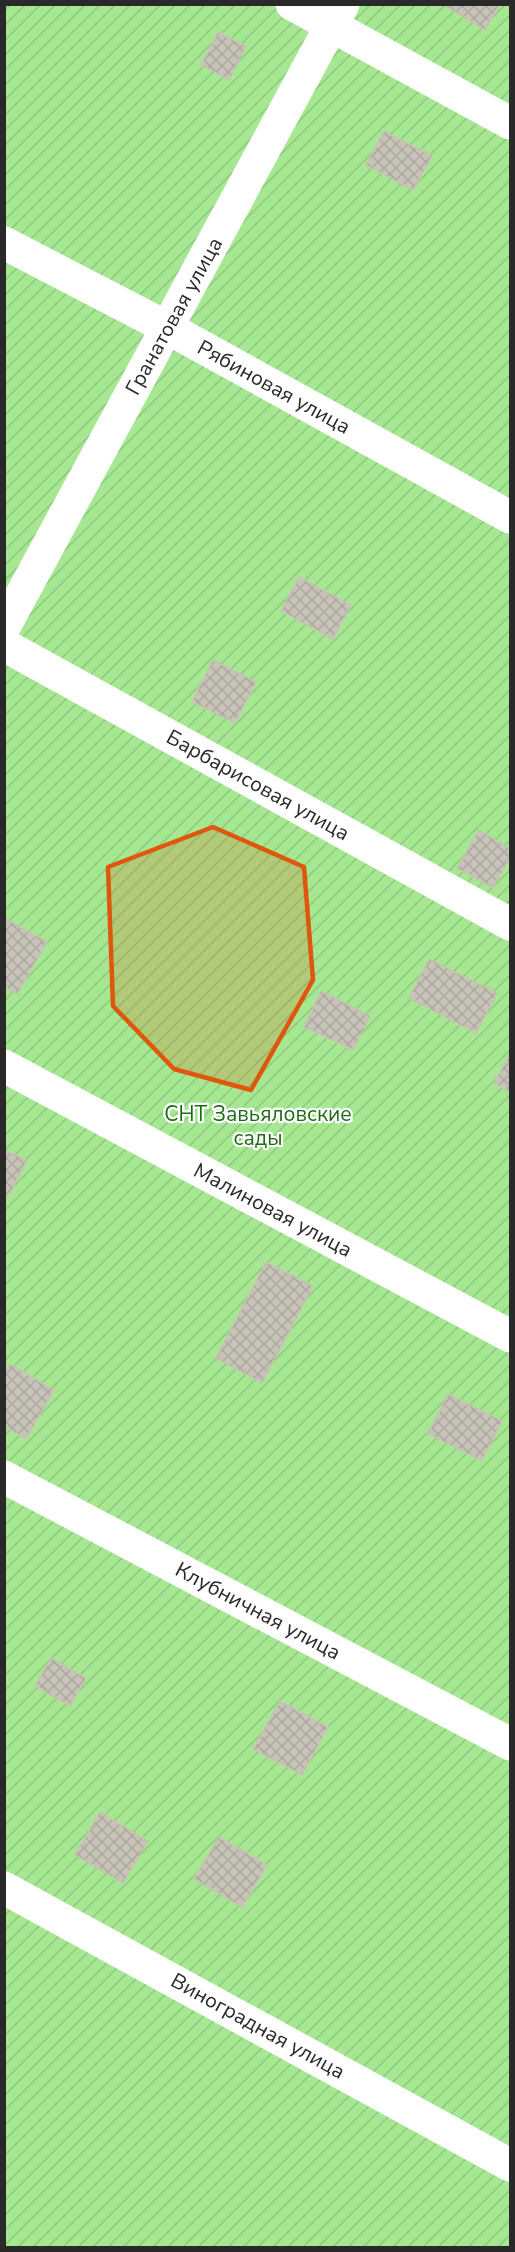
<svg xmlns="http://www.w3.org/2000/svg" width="515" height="2252" font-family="'Nunito Sans',sans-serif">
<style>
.garden{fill:url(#garden-furrows)}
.building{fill:url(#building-cross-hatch);stroke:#c8c3b3;stroke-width:1.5}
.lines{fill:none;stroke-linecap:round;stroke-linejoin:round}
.minor{stroke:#fff;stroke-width:33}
.marked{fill:#de570d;fill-opacity:0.2;stroke:#de570d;stroke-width:4.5;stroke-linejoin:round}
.labels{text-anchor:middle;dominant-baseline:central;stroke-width:4.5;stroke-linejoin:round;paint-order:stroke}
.street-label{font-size:21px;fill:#292929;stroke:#fff}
.park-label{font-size:21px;fill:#1e6b14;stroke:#fff}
</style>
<defs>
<pattern id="garden-furrows" width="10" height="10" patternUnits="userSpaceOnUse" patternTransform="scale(1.5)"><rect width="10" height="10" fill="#a6e892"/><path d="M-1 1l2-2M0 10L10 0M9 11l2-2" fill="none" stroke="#8fc77e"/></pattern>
<pattern id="building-cross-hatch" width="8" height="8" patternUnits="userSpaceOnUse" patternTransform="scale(1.5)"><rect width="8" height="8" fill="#c8c3b9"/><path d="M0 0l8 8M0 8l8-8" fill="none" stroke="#aca89f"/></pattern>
</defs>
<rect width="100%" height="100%" fill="#ede6da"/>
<!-- garden -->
<path class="garden" d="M5 5H510V2247H5Z"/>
<!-- building -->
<path class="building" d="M442 4H500L485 30Z
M218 32 246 46 229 80 201 65Z
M384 131 432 156 413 190 366 165Z
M299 577 351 605 333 639 281 611Z
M213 660 256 682 235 723 192 702Z
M479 830 510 849V857L493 888 457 868Z
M4 918 47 942 17 994 4 987Z
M429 959 497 993 476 1033 409 998Z
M321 991 370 1016 353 1050 304 1027Z
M510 1053V1092L494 1083Z
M4 1150 27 1160 9 1196 4 1194Z
M266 1262 313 1286 262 1383 216 1358Z
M10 1364 54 1390 26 1439 4 1426V1374Z
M448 1394 502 1421 482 1461 428 1434Z
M51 1658 86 1678 70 1706 35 1686Z
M280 1701 328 1727 302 1775 253 1749Z
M100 1812 148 1841 123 1883 75 1855Z
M219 1837 267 1865 242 1907 194 1879Z"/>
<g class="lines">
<!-- minor -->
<path class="minor" d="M292 4 510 123
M4 243 168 328 510 517
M4 627 343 4
M4 645 510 924
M4 1066 510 1336
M4 1477 510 1744
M4 1888 510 2165"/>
</g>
<!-- marked area -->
<path class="marked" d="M213 827 304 867 313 980 251 1090 174 1069 113 1006 108 867Z"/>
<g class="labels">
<!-- street labels -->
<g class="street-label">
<text transform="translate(174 316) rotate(-61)">Гранатовая улица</text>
<text transform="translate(274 387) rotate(29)">Рябиновая улица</text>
<text transform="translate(258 785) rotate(29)">Барбарисовая улица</text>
<text transform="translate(273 1210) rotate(28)">Малиновая улица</text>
<text transform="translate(258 1611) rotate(28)">Клубничная улица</text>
<text transform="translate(258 2026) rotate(29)">Виноградная улица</text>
</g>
<!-- park labels -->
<g class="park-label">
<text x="258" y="1114">СНТ Завьяловские<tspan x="258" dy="24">сады</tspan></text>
</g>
</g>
<!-- border -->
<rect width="515" height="2252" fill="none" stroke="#292929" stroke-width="12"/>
</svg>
